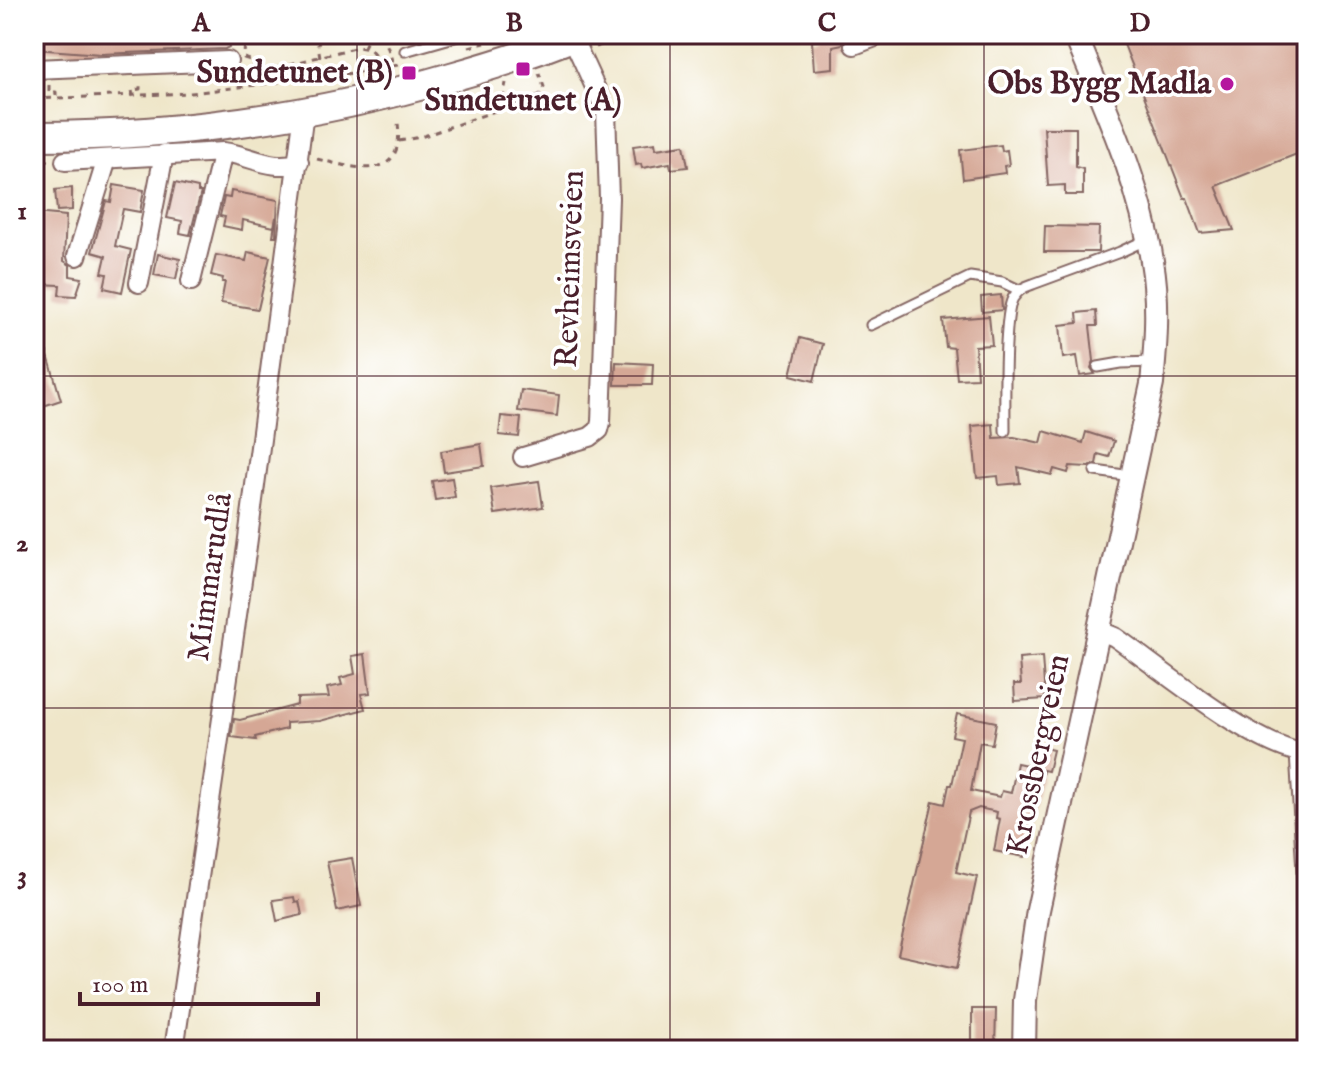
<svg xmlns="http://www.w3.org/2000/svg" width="1341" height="1084" font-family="'IM FELL English',serif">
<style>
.building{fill:#d5a795}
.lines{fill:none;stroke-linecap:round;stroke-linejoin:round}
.service-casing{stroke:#846562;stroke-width:13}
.minor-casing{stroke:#846562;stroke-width:22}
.tertiary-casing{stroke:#846562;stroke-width:26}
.primary-casing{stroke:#846562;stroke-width:32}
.path{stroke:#846562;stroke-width:3;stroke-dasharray:6 6;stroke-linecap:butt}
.service{stroke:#fff;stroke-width:9}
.minor{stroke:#fff;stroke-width:18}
.tertiary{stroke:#fff;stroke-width:22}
.primary{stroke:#fff;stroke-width:28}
.grid{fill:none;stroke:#4a1f2b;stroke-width:2;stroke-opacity:0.55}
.poi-dot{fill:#b5179e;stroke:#fff;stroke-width:3}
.labels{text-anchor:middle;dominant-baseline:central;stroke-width:7;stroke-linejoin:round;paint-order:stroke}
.poi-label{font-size:32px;font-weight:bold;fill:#4a1f2b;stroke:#fff;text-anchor:end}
.street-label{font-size:32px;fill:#4a1f2b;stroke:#fff}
.neatline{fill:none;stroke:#4a1f2b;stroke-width:3}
.grid-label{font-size:26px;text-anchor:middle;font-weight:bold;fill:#4a1f2b}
</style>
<rect width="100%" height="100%" fill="#fff"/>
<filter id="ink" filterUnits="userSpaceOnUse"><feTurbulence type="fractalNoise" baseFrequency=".0125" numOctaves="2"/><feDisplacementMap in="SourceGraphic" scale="16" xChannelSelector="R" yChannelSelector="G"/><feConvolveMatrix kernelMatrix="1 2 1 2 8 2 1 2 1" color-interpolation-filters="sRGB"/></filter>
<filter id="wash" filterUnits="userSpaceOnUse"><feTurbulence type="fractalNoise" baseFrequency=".006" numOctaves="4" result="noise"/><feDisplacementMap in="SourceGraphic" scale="32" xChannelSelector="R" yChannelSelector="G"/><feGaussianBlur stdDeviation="1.8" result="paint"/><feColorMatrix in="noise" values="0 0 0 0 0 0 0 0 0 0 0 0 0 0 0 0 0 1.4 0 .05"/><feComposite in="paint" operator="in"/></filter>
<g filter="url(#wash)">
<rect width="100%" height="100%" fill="#efe6c9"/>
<g id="blocks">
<!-- building -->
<path class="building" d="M34 34H228L229 47 225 49 101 54 34 49Z
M818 34H849L842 44 833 46V68L814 70 812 41 820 40Z
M1120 34H1307V150L1216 186 1234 230 1200 233 1187 198H1184Z
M1044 128H1076V167L1083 169V195H1065V185L1048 186Z
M655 143 656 149 684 145 688 167 671 169 670 163 642 168 641 164 636 165 633 146Z
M1001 145 1002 151 1007 150 1009 165 1004 166 1005 173 963 179 960 150Z
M175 183 198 188V192H201L190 235 180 233 182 221 167 218Z
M114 185 144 190 140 212 123 209 115 246 131 250 122 292 104 288 107 274 102 273 106 256 92 252 106 201 111 202Z
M72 188V210L57 211 55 190Z
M231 191 278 200 276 236H273L276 217 274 227 243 220 242 230 223 226 225 217 220 216 224 197 230 198Z
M34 213 66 216 64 261 70 265V276L82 278 76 296 59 295 60 285 38 284 39 245H34Z
M1045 226 1099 227 1098 252H1044Z
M248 252 270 257 258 309 221 303 225 282H222L223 278 211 275 216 255 246 261Z
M158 254 180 259 176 279 154 275Z
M1001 295 1002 310 982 312 981 297Z
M1096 311 1097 326H1090L1094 361 1091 368 1095 374 1080 376 1077 356 1063 358 1060 325 1078 323 1077 313Z
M989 316 992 345 975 346 977 378 957 379 954 348 946 347 943 320Z
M800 338 823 344 814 381 791 375Z
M47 352 61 400 34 409V356Z
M616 362 653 364 652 385H615Z
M521 390 559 395 557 416 518 411Z
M501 416 521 418 519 437 499 435Z
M993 424 994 438 1014 437 1041 443 1044 431 1083 443 1086 432 1114 441 1109 457 1098 454 1096 464 1089 467 1070 466 1068 473 1054 469 1052 475 1018 467 1020 483 999 485 998 476 977 478 972 426Z
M481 444 484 466 444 472 441 451Z
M452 478 455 497 435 500 432 481Z
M539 481 543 507 495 514 491 488Z
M365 654 370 693 361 694 365 709 320 721 286 723V729L255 737 256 740 231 737 234 719 240 720 297 705V698L329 697 327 688 342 685 340 678 355 674 352 656Z
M1042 657 1045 699 1015 701 1014 684H1021L1019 659Z
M957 714 996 722 992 744 980 742 971 791 1000 797 1002 791 1011 793 1017 763 1036 767 1040 747 1053 750 1048 771 1043 770 1025 857 994 851 1000 819 996 818 997 812 979 808 969 812 956 872 977 877 957 968 898 955 933 801 945 804 949 785H952L962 738 952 736Z
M352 858 361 906 337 911 327 862Z
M294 897 295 902 299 901 302 915 277 921 273 900Z
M972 1009H996L995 1050H972Z"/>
</g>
</g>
<g filter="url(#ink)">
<use href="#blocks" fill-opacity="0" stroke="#846562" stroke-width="2"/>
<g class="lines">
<defs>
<path id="service" d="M405 51 465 34
M871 325 970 277 1002 282 1019 290
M1098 367 1121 363 1154 362
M1005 431C1005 407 1003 315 1013 298 1018 290 1024 287 1033 284L1120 252 1148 239
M1095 471 1132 476
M1295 752 1306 940"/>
<path id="minor" d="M854 45 883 34
M34 69 228 61
M65 161 223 152C250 155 272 172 299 162
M77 256 107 159
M191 281 223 152
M139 283 164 154
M523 457 590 437 599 430 601 422 609 198 606 111 572 37
M1098 630 1115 637C1158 667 1259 751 1307 753
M174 1050 247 546 304 112"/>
<path id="tertiary" d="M1024 1050 1025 1000 1038 910 1152 384C1156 343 1159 302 1152 261 1140 182 1105 108 1075 34"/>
<path id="primary" d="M34 136C176 136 315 117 451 77 494 65 537 52 579 34"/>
</defs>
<!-- service casing -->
<use href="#service" class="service-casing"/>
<!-- minor casing -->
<use href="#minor" class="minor-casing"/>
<!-- tertiary casing -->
<use href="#tertiary" class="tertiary-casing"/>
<!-- primary casing -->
<use href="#primary" class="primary-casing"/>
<!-- path -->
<path class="path" d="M245 34 244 58 250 60 255 73
M383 34 394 66
M233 46V34
M364 47 369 36 383 34
M469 47 485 43
M596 47 626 34
M320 57 318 45 321 34
M49 85V92H56V99
M252 85 255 73 358 47 370 49 380 61
M133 97 132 90 140 89V82
M34 99 191 93 353 73 404 64
M500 111 506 83
M399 141 421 137 538 96 542 93 544 87 539 73
M317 159C354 168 405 184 398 123
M34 161H49"/>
<!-- service -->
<use href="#service" class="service"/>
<!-- minor -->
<use href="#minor" class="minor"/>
<!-- tertiary -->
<use href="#tertiary" class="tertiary"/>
<!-- primary -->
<use href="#primary" class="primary"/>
</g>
</g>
<!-- grid -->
<path class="grid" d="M357 34V1050M670 34V1050M984 34V1050M34 376H1307M34 708H1307"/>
<!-- markers -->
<g class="poi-dot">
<rect x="515" y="61" width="16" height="16" rx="4"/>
<rect x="401" y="65" width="16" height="16" rx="4"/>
<circle cx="1227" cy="84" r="8"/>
</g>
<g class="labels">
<!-- poi labels -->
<g class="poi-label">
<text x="393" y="73">Sundetunet (B)</text>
<text x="1211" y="84">Obs Bygg Madla</text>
<text x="523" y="101" text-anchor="middle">Sundetunet (A)</text>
</g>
<!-- street labels -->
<g class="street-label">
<text transform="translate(571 269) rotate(-88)">Revheimsveien</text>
<text transform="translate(211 577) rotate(-82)">Mimmarudlå</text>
<text transform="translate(1039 755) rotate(-78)">Krossbergveien</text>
</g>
</g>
<!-- margin -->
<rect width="1341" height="1084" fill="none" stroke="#fff" stroke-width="88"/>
<!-- scale -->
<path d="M80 992v12h238v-12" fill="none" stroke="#4a1f2b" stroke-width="4"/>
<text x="92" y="992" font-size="24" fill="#4a1f2b" stroke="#ffffff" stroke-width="6" paint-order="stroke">100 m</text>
<rect x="44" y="44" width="1253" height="996" class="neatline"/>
<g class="grid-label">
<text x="201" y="31">A</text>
<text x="514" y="31">B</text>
<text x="827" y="31">C</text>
<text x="1140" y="31">D</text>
<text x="22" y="219">1</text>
<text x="22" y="551">2</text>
<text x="22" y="883">3</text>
</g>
</svg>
